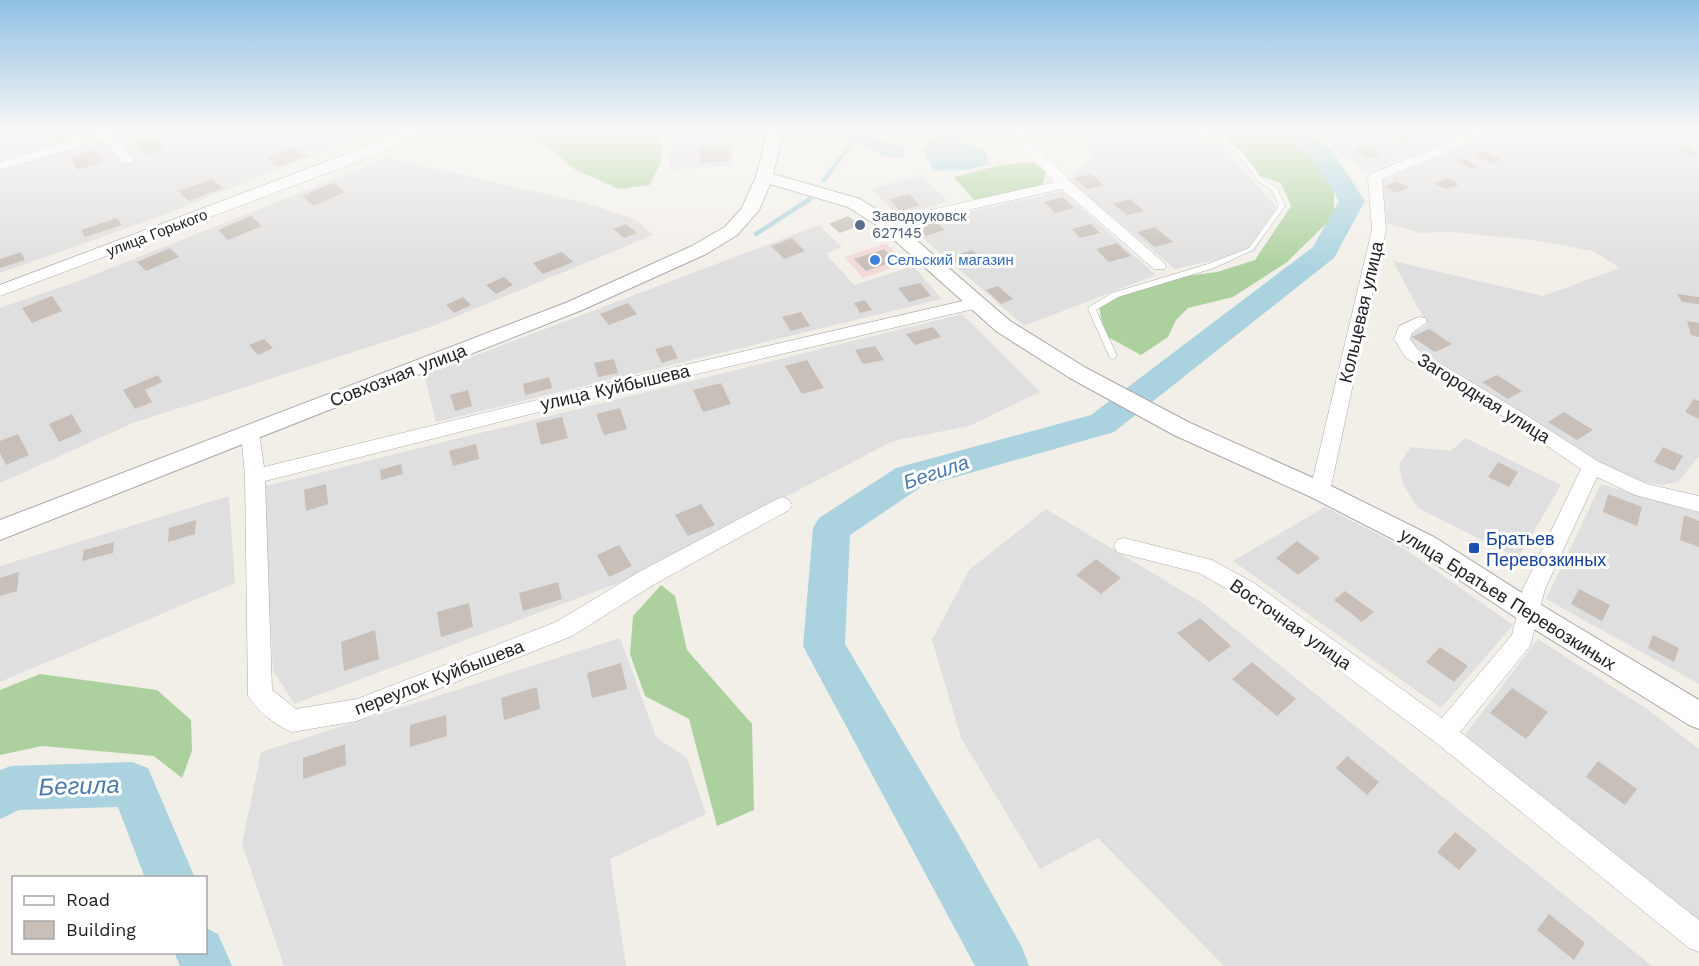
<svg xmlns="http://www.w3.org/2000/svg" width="1699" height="966" font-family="'Work Sans',sans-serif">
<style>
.residential{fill:#e0dfdf}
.commercial{fill:#f2dad9}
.forest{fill:#add19e}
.water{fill:#aad3df}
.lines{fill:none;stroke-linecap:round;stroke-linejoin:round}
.stream{stroke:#aad3df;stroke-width:4.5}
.river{fill:#aad3df;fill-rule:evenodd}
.building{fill:#c7bfb8}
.service-casing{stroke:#a9a9a9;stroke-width:1}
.minor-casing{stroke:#a9a9a9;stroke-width:1}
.tertiary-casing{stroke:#a9a9a9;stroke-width:2}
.service{fill:#fff;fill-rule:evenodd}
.minor{fill:#fff;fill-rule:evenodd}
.tertiary{fill:#fff;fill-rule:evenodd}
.service-dot{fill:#5c6f8a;stroke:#fff;stroke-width:2}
.shop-dot{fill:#3f7fe0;stroke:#fff;stroke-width:2}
.transit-dot{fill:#1a4fb4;stroke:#fff;stroke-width:2}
.labels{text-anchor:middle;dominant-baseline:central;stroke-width:6;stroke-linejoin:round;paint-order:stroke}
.far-service-label{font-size:15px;fill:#4e5e75;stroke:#fff;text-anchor:start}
.far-street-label{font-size:15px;fill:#222;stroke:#fff}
.far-shop-label{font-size:15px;fill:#366cbe;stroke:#fff;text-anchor:start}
.street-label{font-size:18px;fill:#222;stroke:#fff}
.transit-label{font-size:18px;fill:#164399;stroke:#fff;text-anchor:start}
.water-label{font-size:20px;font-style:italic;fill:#4a7aab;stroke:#fff}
.near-water-label{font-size:24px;font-style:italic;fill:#4a7aab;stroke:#fff}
</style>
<rect width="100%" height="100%" fill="#f2efe9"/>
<!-- residential -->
<path class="residential" d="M0 133H91L0 159Z
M128 133H370L161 216 0 273V171Z
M667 133H734L732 166 670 170V140Z
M1071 133H1176L1220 144 1281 212 1254 251 1175 269 1069 181 1093 154Z
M1323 133H1475L1365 171 1347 158Z
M1499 133H1699V456L1678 482 1663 485 1632 480 1603 464 1411 344 1407 336 1427 325 1393 261 1543 296 1620 268 1593 251 1534 240 1448 232 1421 233 1386 223 1382 180Z
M387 158 582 202 635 219 653 235 431 327 133 423 0 483V308L73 283Z
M921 175 948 202 897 216 872 189Z
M1062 191 1156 275 1024 326 908 225Z
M819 225 842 247 826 254 854 285 913 266 942 299 436 422 424 375Z
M962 314 1040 392 969 426 893 441 624 581 294 704 273 670 262 487Z
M1465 438 1561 485 1518 558 1418 508 1403 485 1399 464 1411 447 1451 451Z
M1601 484 1699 513V684L1546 599Z
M229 496 235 583 0 682V566Z
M1325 507 1402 547 1513 625 1441 708 1233 561Z
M1046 509 1204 604 1652 966H1224L1098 838 1040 869 961 738 932 640 969 570Z
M620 638 656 737 687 758 706 814 610 859 626 966H284L242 844 261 752Z
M1538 639 1647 709 1699 749V922L1465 735Z"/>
<!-- commercial -->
<path class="commercial" d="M886 243 907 263 863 278 844 257Z"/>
<!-- forest -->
<path class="forest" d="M512 133H653C671 150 658 167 650 185L619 189 574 169 543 142Z
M1201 133H1282L1316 160 1334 193V216L1287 262 1233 297 1188 308 1176 320 1168 337 1141 355 1104 335 1099 306 1156 280 1217 272 1255 260 1291 206 1281 183 1255 174 1242 150Z
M1032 162 1046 170 1042 187 974 200 954 177 1001 165Z
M661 585 675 596 687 650 752 724 754 810 717 826 689 719 645 696 630 654 633 616Z
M40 674 157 690 191 720 192 751 182 778 154 756 42 746 0 755V690Z"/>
<!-- water -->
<path class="water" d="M838 133H865L889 144 904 145V158L885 156Z
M938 133H957L964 143 985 151 990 164 967 170 934 171 923 149Z"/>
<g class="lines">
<!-- stream -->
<path class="stream" d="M824 180 857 136 855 133
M756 234 810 199"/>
<!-- river -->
<path class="river" d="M1280 133H1308L1333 152 1365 201 1334 258 1114 432 921 487 850 535 845 644 960 837 1022 947 1029 966H975L803 646 813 528 819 518 896 468 1091 415 1313 247 1339 201 1315 162Z
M132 762 148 768 195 878H145L118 807 19 810 0 819V770L11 766Z
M206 928 218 934 232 966H180L174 952H206Z"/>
</g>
<!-- building -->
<path class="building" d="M53 133H80V134L57 141Z
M147 133H152L164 150 145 156 132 138Z
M1386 133H1400L1411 139 1403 142Z
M728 145 730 161 700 163 699 147Z
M1366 146 1382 155 1370 159 1354 149Z
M295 147 307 156 277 167 266 158Z
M1688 147 1699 155 1690 156 1677 148Z
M96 150 103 162 77 170 71 157Z
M1486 151 1502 160 1491 164 1474 154Z
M1463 158 1478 167 1472 169 1456 161Z
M1091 174 1104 185 1088 189 1075 178Z
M1448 178 1459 185 1445 189 1434 183Z
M212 179 223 188 189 201 178 191Z
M1396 181 1409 187 1397 193 1385 187Z
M333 183 345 192 314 206 302 196Z
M909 194 920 205 900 211 889 199Z
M1063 197 1074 208 1055 213 1044 202Z
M1130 199 1144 211 1127 215 1113 204Z
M251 216 262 226 228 240 218 230Z
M848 216 860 225 840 233 829 224Z
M117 218 122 225 85 237 81 230Z
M935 221 945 230 926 236 917 227Z
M626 224 637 233 624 238 613 229Z
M1091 224 1100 233 1080 238 1072 229Z
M1155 227 1173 242 1155 247 1137 232Z
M792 238 805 251 784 259 771 246Z
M1117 243 1131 256 1109 262 1096 249Z
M170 248 179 257 146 271 137 262Z
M884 249 896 261 866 271 854 259Z
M972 250 982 259 959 266 950 257Z
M21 252 25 260 0 268V259Z
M562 252 573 262 543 274 533 263Z
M504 277 513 285 496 294 486 285Z
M920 283 931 296 909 302 898 288Z
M998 286 1013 299 1001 304 986 290Z
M1677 294 1699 297V304L1682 302Z
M52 296 62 311 32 323 22 308Z
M463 297 471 305 454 313 446 305Z
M865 300 872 310 860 313 854 303Z
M628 303 637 314 609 325 600 314Z
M801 312 810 326 791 331 782 317Z
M1687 321 1699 323V337L1691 335Z
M933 327 941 337 915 345 906 334Z
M1429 329 1452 344 1435 352 1412 337Z
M264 339 273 348 258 355 249 345Z
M671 345 678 358 662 363 655 349Z
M875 346 884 360 863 364 855 350Z
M614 359 618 373 598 377 594 363Z
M807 360 824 388 802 394 785 366Z
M158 375 162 382 145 390 152 402 135 409 123 390Z
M1497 375 1522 391 1508 399 1482 382Z
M549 377 552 388 525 395 523 384Z
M721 383 731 404 703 412 693 390Z
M468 390 472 406 455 411 450 395Z
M1694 399 1699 401V419L1685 412Z
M620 408 627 429 604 435 596 414Z
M1564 412 1593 430 1577 440 1548 422Z
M72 414 82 432 59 442 49 424Z
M562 417 568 438 541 445 536 423Z
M18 434 29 455 6 465 0 453V441Z
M476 444 479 459 453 466 449 451Z
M1663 447 1683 456 1674 471 1654 462Z
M1498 462 1518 472 1509 487 1488 477Z
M401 464 403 474 381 480 380 470Z
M326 484 328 504 306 511 304 490Z
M1608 494 1642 507 1637 526 1603 512Z
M701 504 715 525 688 536 675 515Z
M1684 515 1699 521V547L1680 540Z
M196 520 195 534 168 542 169 528Z
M1297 541 1320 558 1298 575 1276 558Z
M114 542 113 553 82 561 84 550Z
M619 545 632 566 609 577 597 555Z
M1096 559 1121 578 1101 594 1076 575Z
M19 572 17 591 0 596V578Z
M558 582 562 599 523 611 519 593Z
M1579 589 1610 605 1602 621 1571 604Z
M1345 591 1374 612 1362 622 1334 600Z
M469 603 473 627 441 637 437 612Z
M1200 618 1231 646 1209 662 1177 633Z
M375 630 379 659 344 671 341 642Z
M1653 635 1679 648 1674 662 1648 648Z
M1440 647 1468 666 1454 682 1426 662Z
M1252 662 1296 699 1277 716 1232 679Z
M621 663 627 689 592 698 587 673Z
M537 687 540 709 504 720 501 698Z
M1512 688 1548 712 1526 739 1490 713Z
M446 715 447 736 410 747V725Z
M345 744 346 765 303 779V758Z
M1347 756 1379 782 1367 795 1336 768Z
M1598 761 1637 789 1625 805 1586 777Z
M1455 832 1477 850 1459 870 1437 852Z
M1549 914 1585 943 1574 960 1537 930Z"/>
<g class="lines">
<defs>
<path id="service" d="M1191 133H1207L1220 136 1241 150 1262 179 1277 188 1285 206 1253 250 1214 268 1118 297 1096 310 1117 356 1113 359 1110 358 1088 309 1089 307 1112 293 1208 264 1249 248 1279 206 1272 190 1258 181 1237 152 1216 139Z"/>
<path id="minor" d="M95 133H116L115 135 134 160 132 163H122L105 139 0 170V162Z
M402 133H420L383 152 0 296V285Z
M1010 133H1024L1070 181 1164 263 1167 266 1164 269H1154L1062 189 887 228 882 227 880 224 882 221 1055 182Z
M1473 133H1491L1382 179 1386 230 1330 491 1327 496 1320 498 1313 496 1310 491 1372 230 1368 177 1370 174Z
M976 298 984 303 982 307 594 398 265 481 272 690 296 709 357 699 556 622 637 573 775 500 782 497 789 500 792 505 789 510 653 585 572 636 357 721 292 732C277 726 255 710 248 695L245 476 241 433 243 428 250 426 257 428 259 433 264 467 594 386Z
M1419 317 1425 318 1427 322 1412 333 1410 339 1418 350 1518 410 1599 462 1647 484 1699 496V512L1635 495 1597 477 1545 589 1530 646 1460 732 1699 920V952L1689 948 1435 742 1238 595 1199 573 1124 554 1117 552 1114 546 1117 540 1124 538 1212 560 1254 583 1442 718 1512 635 1523 589 1581 469 1506 418 1406 358 1394 339 1399 326Z"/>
<path id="tertiary" d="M767 133H783L773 174 860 199 893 220 1010 321 1086 368 1190 423 1329 485 1434 537 1538 603 1699 700V729L1689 725 1518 619 1416 551 1311 497 1174 435 1070 378 996 331 881 228 848 207 770 184 759 210 737 235 706 254 582 310 0 540V520L568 302 692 246 725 227 742 208 756 177Z"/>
</defs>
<!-- service casing -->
<use href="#service" class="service-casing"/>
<!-- minor casing -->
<use href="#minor" class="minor-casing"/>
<!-- tertiary casing -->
<use href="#tertiary" class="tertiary-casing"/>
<!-- service -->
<use href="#service" class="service"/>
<!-- minor -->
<use href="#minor" class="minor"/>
<!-- tertiary -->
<use href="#tertiary" class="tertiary"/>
</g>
<!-- sky -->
<linearGradient id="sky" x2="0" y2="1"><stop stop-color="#8fc0e4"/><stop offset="0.49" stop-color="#f9f8f5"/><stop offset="1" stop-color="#f9f8f5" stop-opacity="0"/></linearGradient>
<rect width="1699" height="269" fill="url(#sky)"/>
<!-- markers -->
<circle class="service-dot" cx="860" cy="225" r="6"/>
<circle class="shop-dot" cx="875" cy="260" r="6"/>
<rect class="transit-dot" x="1468" y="542" width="12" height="12" rx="3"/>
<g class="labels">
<!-- far-service labels -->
<g class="far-service-label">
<text x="872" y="216">Заводоуковск<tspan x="872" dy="17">627145</tspan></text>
</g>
<!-- far-street labels -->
<g class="far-street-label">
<text transform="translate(157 233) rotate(-21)">улица Горького</text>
</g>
<!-- far-shop labels -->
<g class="far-shop-label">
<text x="887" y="260">Сельский магазин</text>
</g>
<!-- street labels -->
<g class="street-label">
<text transform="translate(1361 312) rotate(-77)">Кольцевая улица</text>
<text transform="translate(398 375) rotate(-21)">Совхозная улица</text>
<text transform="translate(615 387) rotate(-13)">улица Куйбышева</text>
<text transform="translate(1484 398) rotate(32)">Загородная улица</text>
<text transform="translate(1508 599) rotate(32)">улица Братьев Перевозкиных</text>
<text transform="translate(1291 624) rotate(35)">Восточная улица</text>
<text transform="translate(439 677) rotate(-21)">переулок Куйбышева</text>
</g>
<!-- transit labels -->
<g class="transit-label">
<text x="1486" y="538">Братьев<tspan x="1486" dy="21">Перевозкиных</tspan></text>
</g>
<!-- water labels -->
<g class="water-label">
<text transform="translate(936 472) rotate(-19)">Бегила</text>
</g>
<!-- near-water labels -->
<g class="near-water-label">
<text transform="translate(79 786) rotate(-2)">Бегила</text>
</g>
</g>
<!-- legend -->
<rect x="12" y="876" width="195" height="78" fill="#ffffff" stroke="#a7a7a7" stroke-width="1.5"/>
<rect x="24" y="896" width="30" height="9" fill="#ffffff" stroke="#a7a7a7" stroke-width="1.5"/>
<text x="66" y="906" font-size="18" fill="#222222">Road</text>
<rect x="24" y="921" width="30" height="18" fill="#c7bfb8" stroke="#a7a7a7" stroke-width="1.5"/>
<text x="66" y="936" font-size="18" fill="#222222">Building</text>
</svg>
